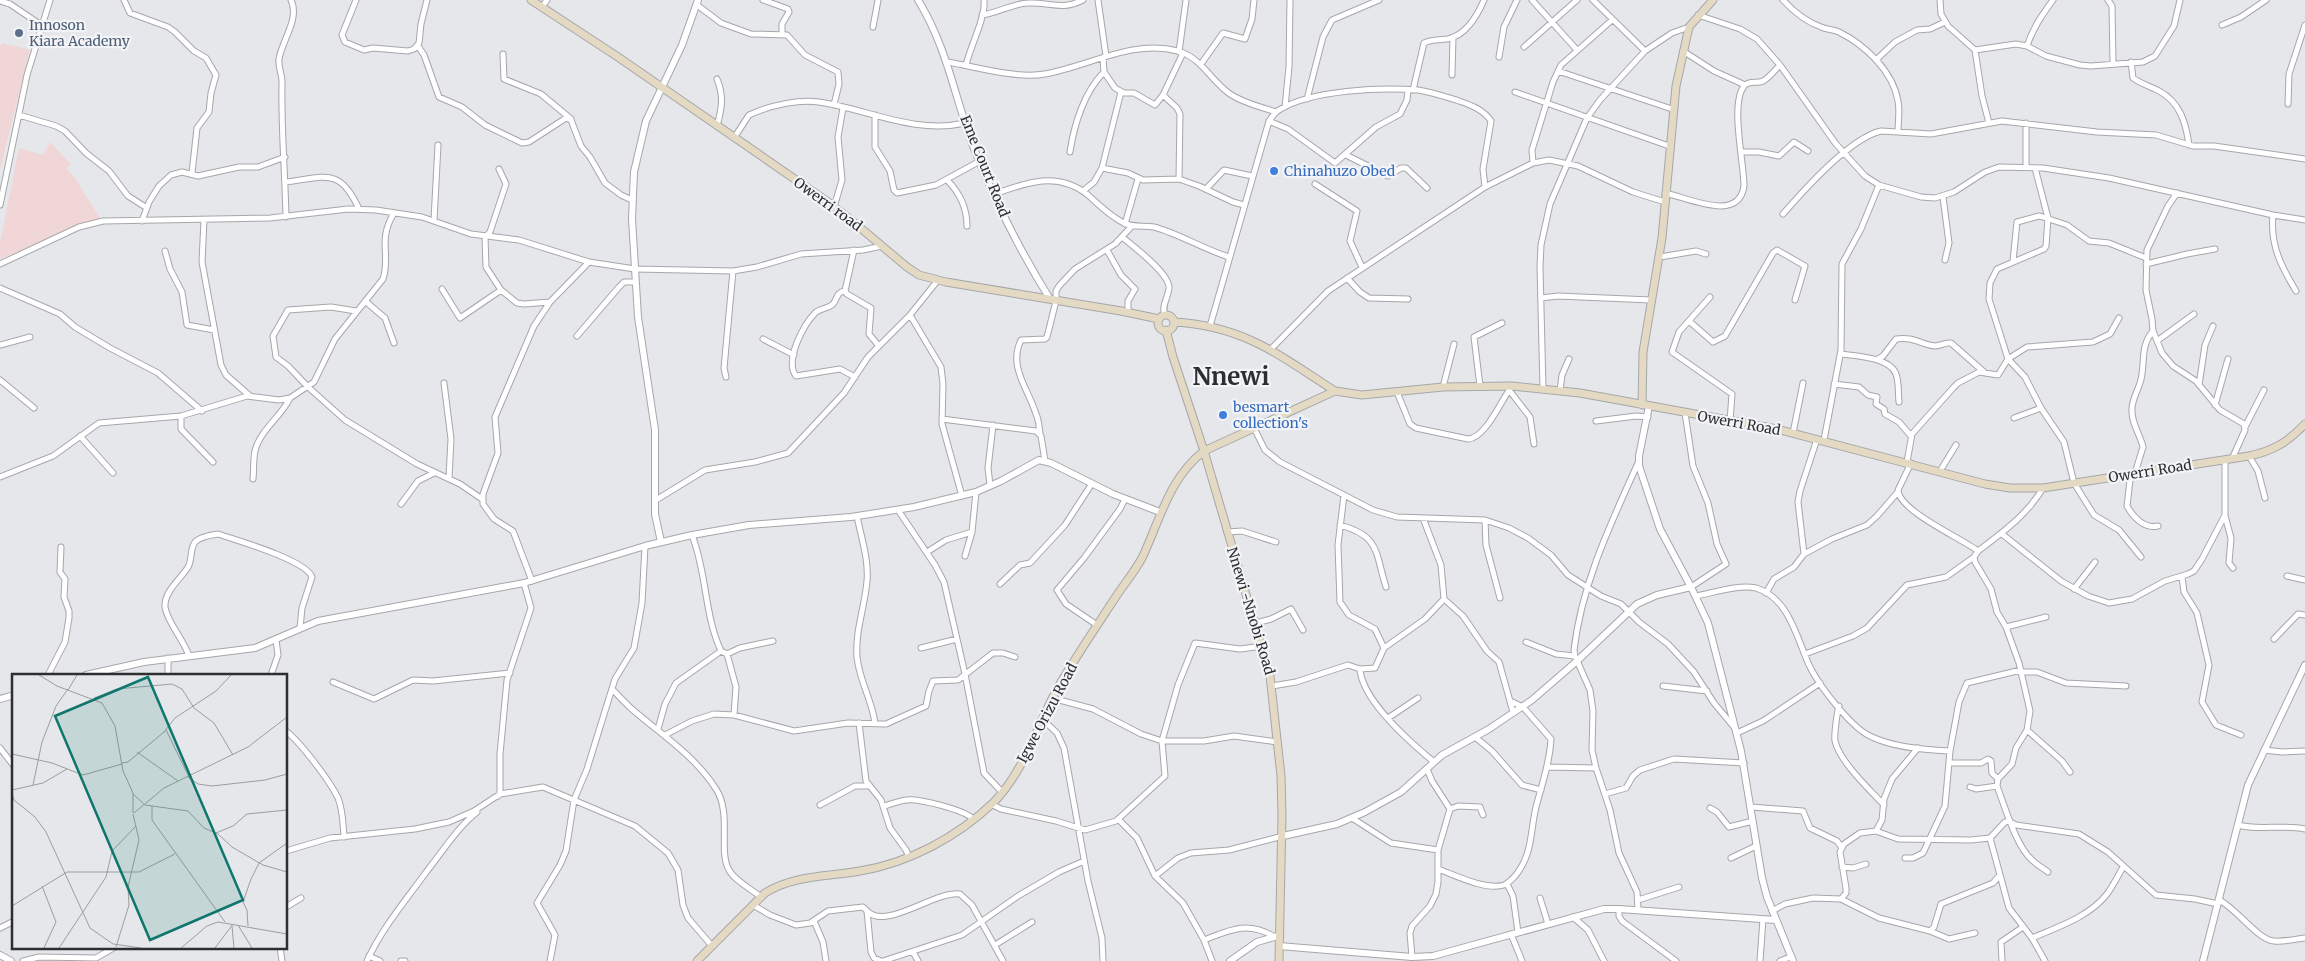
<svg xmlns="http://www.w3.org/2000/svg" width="2305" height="961" font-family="Merriweather,serif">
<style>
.industrial{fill:#f0d6d7}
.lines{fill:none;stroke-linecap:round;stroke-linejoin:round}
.minor-casing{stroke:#a6a7ab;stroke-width:7}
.tertiary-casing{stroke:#a6a7ab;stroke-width:8}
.secondary-casing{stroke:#a6a7ab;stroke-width:9}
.minor{stroke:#fff;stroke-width:5}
.tertiary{stroke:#fff;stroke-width:6}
.secondary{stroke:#e4dac4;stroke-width:7}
.service-dot{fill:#5c6f8a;stroke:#f3f4f7;stroke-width:2}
.shop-dot{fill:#3f7fe0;stroke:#f3f4f7;stroke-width:2}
.labels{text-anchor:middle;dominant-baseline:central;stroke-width:4.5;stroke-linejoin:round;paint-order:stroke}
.service-label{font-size:14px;fill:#4e5e75;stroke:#f3f4f7;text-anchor:start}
.street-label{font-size:14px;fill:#2d2e2f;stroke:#f3f4f7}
.shop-label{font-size:14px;fill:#366cbe;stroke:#f3f4f7;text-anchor:start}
.town-label{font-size:24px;font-weight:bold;fill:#2d2e2f;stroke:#f3f4f7}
.inset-road{fill:none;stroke:#9c9d9f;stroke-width:1}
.view{fill:#0f766e;fill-opacity:0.15;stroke:#0f766e;stroke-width:2.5}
.inset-edge{fill:none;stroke:#2d2e2f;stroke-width:2.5}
</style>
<rect width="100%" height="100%" fill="#e6e7ea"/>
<!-- industrial -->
<path class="industrial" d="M2 43 30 50 0 169V47Z
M50 142 71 164 66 168 75 178 100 218 0 259V243L19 148 43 155Z"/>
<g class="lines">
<defs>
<path id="minor" d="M124 0 130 13 168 27 175 32 194 51 206 58 216 75 211 93 209 112 197 128 192 173
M356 0 342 35 345 42 364 50 373 48 408 51 414 49 419 43 421 24 427 0
M763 0 788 9 789 12 782 24V34
M1098 0 1106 56
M1532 0 1577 50
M1593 0 1645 51
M1783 0C1793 11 1807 22 1821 27 1827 30 1833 29 1839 32 1865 45 1893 71 1898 101 1900 110 1898 122 1898 132
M1940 0 1941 14 1948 26 1975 50 1982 96 1989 123
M2108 0 2112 6 2113 64
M0 1 10 4 41 25
M697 5 721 23 751 34 787 35 805 55 838 72 839 84 834 105
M542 7 547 0
M982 15C997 13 1015 3 1028 3 1051 2 1061 11 1083 0
M1698 15 1740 29 1757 39 1780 65 1836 144 1865 176 1879 185 1921 197 1935 198 1954 192 1985 172 1999 167 2043 168 2109 178 2273 215 2305 220
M2222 25 2241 17 2266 0
M873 27 878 0
M418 46 424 55 439 97 462 107 485 125 522 143 529 142 566 118 571 120 581 146 590 157 605 183 621 195 632 200
M2027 46C2033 28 2042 15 2053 0
M1524 47 1577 0
M1975 50 2016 44 2027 46 2046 56 2080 65 2091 66 2143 62 2155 56 2174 26 2180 0
M1683 51 1714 71 1745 85
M1179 52 1186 0
M503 54 504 79 541 94 571 119
M1499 57 1504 27 1517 0
M1103 58 1104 72 1115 88 1124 93H1134L1155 105 1163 95 1183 53
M1876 60 1895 42 1917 30 1930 29 1945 22
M948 62C976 67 1017 79 1045 74 1090 66 1132 39 1178 51 1202 58 1211 81 1230 94 1243 103 1261 107 1276 112
M2131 62 2133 78C2141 84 2150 86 2159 91 2180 102 2186 123 2189 145
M1201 64 1223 33 1245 39 1252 19 1254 0
M966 65C970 47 986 17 984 0
M1558 71 1672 109
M1452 75 1453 37
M717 79C724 96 722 108 717 126
M1413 90 1424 43C1433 38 1442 41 1451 38 1467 33 1478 14 1484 0
M1515 92 1669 146
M1163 95 1177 108 1180 114 1179 179
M1307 99 1323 37 1332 20 1379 0
M2288 104 2289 74 2305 25
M1285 107 1289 67 1290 0
M19 115 56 126 65 131 86 153 109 171 128 196 147 208
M875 115V147L890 171 894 190 897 193 936 185 980 161
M1269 121 1288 129 1335 163 1376 127 1400 114 1407 100 1408 90
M734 138 749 115C771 105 801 98 825 103 871 111 917 134 965 123
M1070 152C1074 125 1084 92 1104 72
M1741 152H1759L1779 156 1794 142 1808 151
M1346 155 1388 176 1401 168H1406L1427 188
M1533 163 1532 150 1553 82 1561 65 1612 20
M2026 167V123
M1102 168 1128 173 1143 180 1179 179 1199 186 1233 202 1244 205
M2035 168 2048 218 2046 246 2044 249 1997 269 1990 283 1989 299 2008 359 2025 377 2041 408 2064 442 2074 483 2094 515 2119 530 2141 557
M499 169 506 184 490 232 485 237 486 267 501 290 517 303 524 304 550 302
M947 180C960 193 967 207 967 226
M286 182C326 177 340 167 359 209
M1315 184 1357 211 1350 241 1362 267
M1206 189 1224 170 1252 176
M1083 191 1094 182 1102 168 1121 92
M1665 193C1689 198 1739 223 1744 186 1744 163 1730 104 1744 86 1749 80 1757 84 1763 81 1769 78 1775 70 1780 65
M2177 193 2168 206 2147 250 2146 290 2152 319 2153 331 2162 353 2173 366 2196 381 2220 410 2244 424 2245 430 2232 459
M995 194C1027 182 1058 171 1088 195 1099 205 1111 217 1124 223 1134 228 1144 225 1154 227 1180 234 1203 249 1229 257
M1943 197 1949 243 1945 260
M0 205 27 75 50 0
M834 207 842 180 838 137 843 108
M1783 214C1804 190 1850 138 1881 131L1931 134 2002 121 2097 132 2156 135 2193 146H2214L2305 159
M2273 215C2270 245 2281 266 2296 291
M286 217C285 172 281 127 282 82 282 74 278 67 279 59 282 40 300 19 291 0
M204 220 202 262 221 365 226 375 250 396
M434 220 438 145
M142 221 149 202 159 186 171 175 182 172 198 176 239 167H258L285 157
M1125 224 1138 179
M1122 237C1133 246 1170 274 1169 288 1168 298 1161 306 1165 315
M854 250 845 291 847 294 871 308 869 334 878 345
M1107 250 1121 275 1135 289 1128 301V312
M165 251 170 269 182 292 187 325 214 330
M1660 257 1696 251 1706 254
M2013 261 2017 222 2039 216 2043 217 2067 225 2089 241 2109 243 2146 258
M0 264 79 227 103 221 270 218 348 209 376 210 422 217 471 234 519 240 589 262 635 269 733 271 757 267 801 254 863 250 882 246
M2146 264 2187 254 2215 249
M1347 278 1360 292 1369 298 1408 299
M0 288 60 314 75 327 110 348 158 373 202 411
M442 289 460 318 501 290
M845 291C836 292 838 298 833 304 828 309 821 308 816 312 804 324 784 360 796 376L840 369 855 377
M1710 297 1679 332 1672 352 1732 394 1730 421
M1541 298 1558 296 1651 300
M365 301 385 318 394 343
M356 311 331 307 288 310 273 336 276 357 288 366 308 387 345 420 417 464 460 484 482 499
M910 315 941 367 943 384 942 424 962 496
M1689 321 1713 342 1725 336 1773 253 1777 250 1805 266 1795 300
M1210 326 1269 121C1272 117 1275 112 1279 110 1311 90 1381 87 1418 90 1432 92 1446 97 1459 101 1471 105 1484 110 1491 121L1483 169 1485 187
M2153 331C2139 347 2146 365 2140 383 2137 392 2132 400 2132 409 2131 423 2140 434 2143 447L2135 473 2130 480 2127 506C2133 517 2144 529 2158 526
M577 336 619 287 624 282H635
M763 339 794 355
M2157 341 2194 314
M0 345 30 337
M1271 349 1328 291 1485 187 1533 163 1549 160 1578 166 1633 192 1665 202
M1841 354C1855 356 1890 357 1896 374 1899 382 1898 393 1899 402
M1878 359 1883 356 1896 339C1913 336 1922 345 1935 346 1941 346 1945 342 1951 343L1984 372
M726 377 724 368 733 271
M0 380 34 408
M444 383 451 439 449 478
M1834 384 1859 387 1868 395 1877 397 1876 404 1884 409 1885 414 1899 422 1911 436
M2199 385 2205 345 2213 326
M1480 386 1474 337 1502 323
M1443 387 1454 344
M1543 389 1540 267 1541 245 1550 204 1587 118 1600 100 1645 51 1672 33 1689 27
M1509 390 1530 417 1534 444
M1560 391 1562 375 1569 359
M1397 392 1410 424 1416 428 1468 439C1486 438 1501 400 1512 386
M2215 405 2228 359
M1685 413 1693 466 1708 503 1717 544 1726 564 1691 587
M181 416V429L213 462
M2014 418 2041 408
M942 419 1036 431 1041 436 1045 461
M1596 421 1636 416 1648 417
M2245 427 2264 390
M1254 428 1265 450 1280 462 1373 510 1397 517 1485 520 1509 528 1528 538 1551 555 1568 575 1601 596 1621 604 1639 622 1668 644 1694 672 1714 703 1734 727
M1040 433C1039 427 1039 420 1036 414 1028 388 1008 367 1021 340L1045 339 1047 337 1056 301V291L1059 286 1075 269 1115 244 1132 226
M1793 433 1803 383
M80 436 113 473
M1824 440 1841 350 1842 264 1861 229 1879 185
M2249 456 2258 471 2265 498
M1907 462 1912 434 1953 388 1958 383 1979 372 1998 375 2008 359 2027 347 2093 342 2110 334 2119 318
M1911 463 1898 490C1899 511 1961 538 1978 551 2003 532 2027 515 2043 488
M1940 471 1956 445
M0 477 53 456 99 423 181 416 247 396 279 400 290 398 314 382 335 339 383 279C391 255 377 241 394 213
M253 479C254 470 253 460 255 451 260 430 281 417 290 398
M990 485 988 468 993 425
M1344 495 1338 545 1340 602 1349 615 1375 629 1384 648
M656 500 705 470 755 462 788 453 844 393 868 357 910 315 938 280
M401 504 418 481 434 473
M898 510 935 565 944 582 965 674 984 773 1002 792
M857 516C861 537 869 560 867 581 865 606 855 631 857 657 859 680 872 700 875 723
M2225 516 2231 538 2229 563 2233 568
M1485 520 1486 545 1500 598
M1340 525C1380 536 1375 552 1386 587
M1227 532 1242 531 1276 542
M2002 534 2061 581 2088 596 2109 603 2132 599 2165 581 2188 574 2194 571 2202 559 2225 515V460
M692 535C707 573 704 614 721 651L727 654 740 648 773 641
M1978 551 1974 557 1975 562 1991 589 1997 612 2006 627 2019 663 2030 711 2027 730 2016 748 2012 764 1998 779 1997 786C2005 807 2016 846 2032 860 2037 865 2043 868 2048 872
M927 552 946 540 972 532
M1804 554 1832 539 1867 525 1877 516 1897 493
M965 556 972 532 976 492
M2287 576 2305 580
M2182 577 2184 592 2197 613 2209 665 2202 702 2216 725 2241 735
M532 581 513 531 494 519 483 504V494L498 453 495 417 534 326 550 302 589 262
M1000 584 1020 565 1030 563 1065 525 1091 485
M2074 589 2095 562
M1766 593 1774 579 1794 567 1804 554 1798 502 1800 491 1817 439
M1696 596C1713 593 1738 584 1756 588 1790 598 1797 640 1810 667 1820 687 1852 729 1872 737 1893 747 1926 750 1950 751
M1444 599 1463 616 1487 651 1499 662 1513 712
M1256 623 1271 619 1291 609 1303 630
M1097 625 1066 604 1057 590 1084 558 1120 509 1125 499
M2006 627 2046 617
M2274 639 2298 614 2305 615
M1526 642 1556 654 1575 656
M921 648 957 639
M727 654 736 687 734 715
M1805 654 1853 636 1867 628 1907 585 1946 577 1974 557
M189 656C184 640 167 622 165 607 164 591 181 579 188 567 193 559 189 548 196 541 202 536 211 535 218 534 236 540 306 560 312 577L302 608 300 628
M168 658V675
M1360 669C1362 700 1411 743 1434 762
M2022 672H2037L2066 683 2126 686
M48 675 65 642 69 618V611L64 597 65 579 60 572 61 547
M271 675 278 655 276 640
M333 682 374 699 413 680 433 681 510 673
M1272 686 1296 682 1348 665 1360 669 1375 668 1384 648 1425 619 1444 599 1441 565 1423 518
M1663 686 1707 691
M612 689C619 696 626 704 633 710 662 735 695 756 716 789 732 813 718 852 729 870 735 881 751 889 761 897
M1052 698 1093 709 1141 734 1162 741H1204L1234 736 1278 742
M1839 706C1837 712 1834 736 1835 741 1840 762 1869 789 1884 805
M1388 718 1418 698
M1042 719 1057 733 1064 748 1088 881 1102 938 1103 961
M859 723 866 781 881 800 890 828 906 850 909 857
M658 729 665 704 676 683 721 651
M2027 730 2062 761 2070 772
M286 731C301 743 330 781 338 798 343 810 343 824 344 837
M1737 733 1763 721 1820 683
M665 735 692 721 714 714 734 715 794 731 848 723 886 724 926 706 929 691 933 681 958 680 993 653H1003L1015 657
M1475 737 1492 751 1522 785 1541 790
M0 748 14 766
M2264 750 2282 752 2305 751
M1949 763H1981L1988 759 1991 761 1992 773 1998 779
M1547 767 1596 768
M1970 787 1976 789 1997 786
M1605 794 1626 788 1633 776 1640 770 1674 759 1744 763
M498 796 500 794V754L507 680 531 608 524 583
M991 804 1001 809 1056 821 1085 830 1116 821 1165 776 1162 741 1178 685 1195 643 1240 649 1263 646
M820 805 855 786H868
M884 806C891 804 899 801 906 800 918 798 965 810 973 819
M1751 807 1803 811 1810 828 1837 841 1842 848
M1710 808 1717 812 1729 827 1753 821
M1450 809 1458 806 1480 807 1483 815
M1352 818 1391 843 1438 850
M1118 819 1137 838 1155 876 1183 903 1204 940 1212 961
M2010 822 2016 825 2079 834 2108 852 2156 895 2195 899 2218 904
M2238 825C2260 831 2282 824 2305 829
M1876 831 1882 820 1884 799 1892 779 1918 748
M1990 838 2009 908 2032 938 2045 961
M286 851 330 838 415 829 449 822 474 811 500 794 543 787 635 826 668 853 678 870 683 905 688 918 712 946
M1731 858 1756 846
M1905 858H1913L1923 853 1945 806 1950 751 1959 702 1967 683 2021 670
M1842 867 1853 868 1866 864
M1438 869C1455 875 1486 891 1504 885 1509 883 1512 879 1516 875 1533 853 1530 832 1536 807 1542 784 1550 762 1551 739L1523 707 1510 701
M1155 876 1178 858 1191 853 1229 850 1283 836
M1507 884 1513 896 1518 932
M1540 898 1548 924
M1841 899 1846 893V888L1840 852 1844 844 1860 833 1876 831 1898 839 1971 840 1990 838 2005 822 2010 821
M1638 900 1679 887
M2219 900C2236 908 2258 940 2274 941 2284 942 2295 939 2305 938
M753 905 770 915 796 925 810 923 828 911 863 907 867 911 871 952 874 958 881 961
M286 907 301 898
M1619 909V916L1622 921 1676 961
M1638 910 1637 892 1619 853 1610 810 1596 768 1592 750 1593 711 1590 690 1575 656 1574 650C1582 583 1611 523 1638 463
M867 911C886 931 936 890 960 894L972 905 1003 961
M1772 911 1785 904 1813 898 1841 899 1879 918 1930 931 1949 939 1975 933
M1573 917 1588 930 1604 961
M814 921 823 942 826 961
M0 928 14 921
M1930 931 1934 927 1941 904 1993 883 1999 876
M1511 934 1522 961
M2032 938C2058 927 2089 917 2107 894 2113 886 2118 876 2123 867
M1204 940C1230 930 1247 921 1273 936
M995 945 1032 922
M280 947 282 961
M913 952 918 961
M369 956 380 961
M1412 957 1410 933 1412 926 1430 906 1436 894 1438 882V850L1450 809 1432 781 1427 769
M23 961 39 957 96 958 115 947
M367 961C382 928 406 900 427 871 443 851 457 828 477 812
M401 961H405
M550 961 555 935 537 903 560 865 566 851 574 800 587 769 615 679 634 648 642 603 645 546
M883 961 962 935 1018 896 1059 872 1084 861
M1760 961 1763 919
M1780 961 1790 957
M2002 961 2001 942 2023 927"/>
<path id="tertiary" d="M918 0C947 47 954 95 973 146 994 199 1020 251 1050 299
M1649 406 1639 456V466L1660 529 1691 587 1708 623 1741 751 1762 878 1767 897 1793 961
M661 542 655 514V430L638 317 632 219 634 172 646 121 682 45 698 0
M86 675 144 662 255 648 318 621 524 583 645 546 692 535 749 525 851 517 914 507 976 492 1001 481 1039 460 1051 463 1113 494 1160 512
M0 699 14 695
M1283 836 1337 824 1365 812 1401 792 1442 755 1489 729 1532 700 1577 661 1637 604 1657 595 1691 587
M1279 946 1412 957 1433 956 1604 909H1619L1776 920
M0 955 11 961
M1230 961 1257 942 1278 936
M2203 961 2248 785 2305 665"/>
<path id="secondary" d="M531 0 618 57 828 202 851 220 907 267 919 275 946 282 1121 311 1159 319
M1158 323a8 8 0 1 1 16 0a8 8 0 1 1-16 0Z
M1174 322C1244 326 1279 355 1335 391L1362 395 1443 387 1512 386 1580 393 1777 429 1985 484 2010 488H2043L2249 456C2273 451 2288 442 2305 424
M1166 330 1173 357 1204 451 1270 676 1281 776 1282 816 1279 961
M1642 405 1643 352 1662 238 1676 86 1689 27 1713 0
M697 961 765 893C793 875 827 877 860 871 909 863 957 837 993 803 1026 770 1038 721 1061 682 1079 652 1098 624 1117 595 1125 583 1135 571 1142 558 1160 520 1169 478 1204 451L1335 391"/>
</defs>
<!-- minor casing -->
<use href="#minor" class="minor-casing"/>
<!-- tertiary casing -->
<use href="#tertiary" class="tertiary-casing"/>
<!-- secondary casing -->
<use href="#secondary" class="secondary-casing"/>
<!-- minor -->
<use href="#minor" class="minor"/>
<!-- tertiary -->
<use href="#tertiary" class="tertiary"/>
<!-- secondary -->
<use href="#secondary" class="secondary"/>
</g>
<!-- markers -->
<circle class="service-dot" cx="19" cy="33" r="5"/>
<g class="shop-dot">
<circle cx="1274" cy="171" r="5"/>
<circle cx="1223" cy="415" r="5"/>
</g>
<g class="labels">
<!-- service labels -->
<g class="service-label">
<text x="29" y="25">Innoson<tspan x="29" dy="16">Kiara Academy</tspan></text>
</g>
<!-- street labels -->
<g class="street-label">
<text transform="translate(985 166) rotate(68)">Eme Court Road</text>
<text transform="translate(828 204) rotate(36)">Owerri road</text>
<text transform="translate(1739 423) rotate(10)">Owerri Road</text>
<text transform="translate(2150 471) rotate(-9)">Owerri Road</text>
<text transform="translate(1251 611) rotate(73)">Nnewi -Nnobi Road</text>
<text transform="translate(1047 713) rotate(-62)">Igwe Orizu Road</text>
</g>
<!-- shop labels -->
<g class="shop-label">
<text x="1284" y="171">Chinahuzo Obed</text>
<text x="1233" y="407">besmart<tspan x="1233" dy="16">collection's</tspan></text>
</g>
<!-- town labels -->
<g class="town-label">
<text x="1231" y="376">Nnewi</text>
</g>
</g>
<!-- overview -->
<g transform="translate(12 674)">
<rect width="275" height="275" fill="#e6e7ea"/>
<path class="inset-road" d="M27 1 45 12 90 29 103 52 111 97 121 119V139M56 16 65 1M82 24 105 15 160 10 170 15 182 34 202 49 221 81M154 56 177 103M125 78 166 107M0 80 40 89 71 101 110 90M110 89 116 88 152 58 163 44 204 17 219 1M176 103 186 110 200 112 253 106 275 100M21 111 30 68 44 32 56 15M0 116 31 109 55 95M0 119 2 126 23 143 34 158 78 254 101 270 129 274M121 120 133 131 176 137 192 154 206 160 220 173 251 191 275 198M140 132V146L213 248M122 139 152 114 236 73 275 43M204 159 221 152 235 140 275 136M30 212 44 248 32 274M0 232 55 198H127L163 180M226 251 240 274M220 252 222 274M236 252 235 236 231 228 239 205 247 189 275 169M104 273 117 231 116 213 127 166 121 140M47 274 94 203 100 177 124 152M169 274 195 252 206 248 275 260M203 274 221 250"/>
<path class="view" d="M136 3 231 226 138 266 43 42Z"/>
<rect width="275" height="275" class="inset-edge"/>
</g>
</svg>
